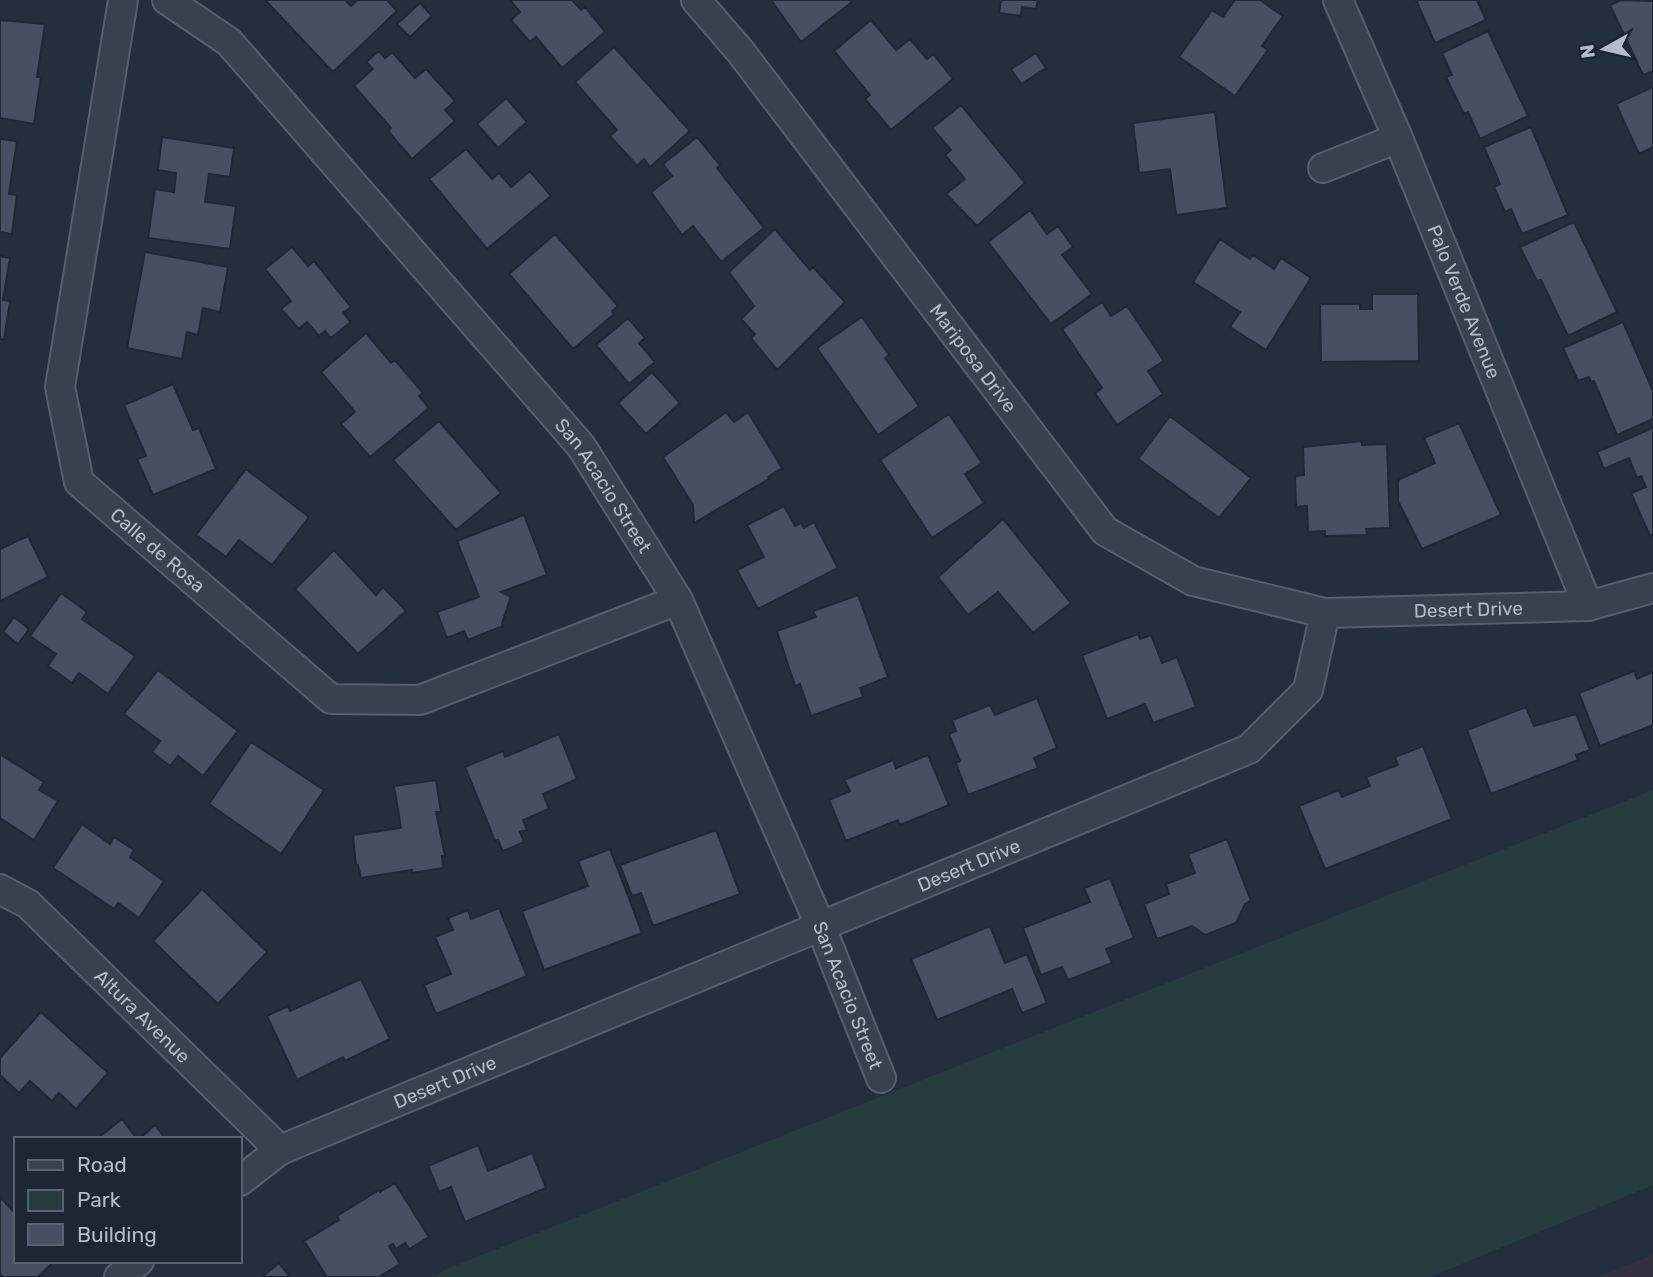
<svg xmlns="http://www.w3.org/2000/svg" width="1653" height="1277" font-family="Rubik,sans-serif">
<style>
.medical{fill:#32303f}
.green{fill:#263c3f}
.building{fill:#455162;stroke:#1f2835;stroke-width:2}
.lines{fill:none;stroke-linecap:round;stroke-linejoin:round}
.minor-casing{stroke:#565f6c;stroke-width:32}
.minor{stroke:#38414e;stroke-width:28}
.labels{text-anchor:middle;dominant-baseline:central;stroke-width:6;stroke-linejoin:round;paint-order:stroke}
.street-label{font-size:19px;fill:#b4bcc9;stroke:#1d2633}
</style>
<rect width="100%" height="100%" fill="#242f3e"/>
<!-- medical -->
<path class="medical" d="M1653 1255V1277H1598Z"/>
<!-- green -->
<path class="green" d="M1653 790V1185L1430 1277H435L444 1270Z"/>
<!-- building -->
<path class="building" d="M265 0H345L351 6 358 0H387L397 11 333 72Z
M510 0H572L581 10 585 7 605 32 562 68 536 37 530 42 511 20 520 12Z
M771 0H851L852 2 801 42Z
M1001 0H1038L1036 9 1022 7 1021 16 999 13Z
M1235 0H1260L1283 16 1262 46 1268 50 1235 96 1179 57 1212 10 1223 17Z
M1416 0H1477L1486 20 1435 43Z
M1621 0 1653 1V71L1643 75 1610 5Z
M420 3 432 16 410 37 397 24Z
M0 20 45 24 37 77H41L34 124 0 118Z
M871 20 896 50 910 39 927 59 933 54 953 79 891 130 865 99 870 95 834 51Z
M1488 31 1528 116 1480 139 1468 112 1464 114 1446 77 1452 75 1442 53Z
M614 47 690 131 650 167 644 159 637 166 610 136 617 130 575 82Z
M379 51 385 58 392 52 415 78 426 69 455 101 445 110 455 121 412 159 388 131 391 128 354 86 373 69 366 62Z
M1036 53 1046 68 1021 84 1011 69Z
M1653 87V147L1639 154 1616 104Z
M506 98 527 122 498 148 477 124Z
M961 105 1025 183 977 226 946 194 965 179 945 155 951 150 932 128Z
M1215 112 1227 208 1176 215 1170 169 1139 173 1133 123Z
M1531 127 1568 215 1522 234 1511 209 1505 212 1494 187 1500 184 1484 147Z
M162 137 234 148 230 177 209 174 205 202 236 206 230 249 148 238 155 189 174 192 176 173 158 170Z
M697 137 720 165 717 168 764 228 721 262 693 226 682 235 651 192 672 176 663 164Z
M0 139 17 141 9 194 17 195 12 234 0 232Z
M466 149 492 179 499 173 511 187 530 171 551 196 487 249 429 179Z
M1030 210 1047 234 1058 226 1073 247 1062 255 1092 294 1051 324 988 242Z
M1574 222 1617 312 1568 336 1541 280 1537 281 1520 247Z
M775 229 810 270 813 267 845 302 777 370 751 338 755 334 741 319 754 306 729 272Z
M555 234 618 306 612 311 614 314 573 349 509 274Z
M1220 239 1250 259 1253 255 1274 269 1281 258 1311 278 1266 350 1230 327 1240 312 1193 282Z
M292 247 308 266 314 261 351 307 343 313 351 322 331 338 325 331 319 336 307 322 299 329 281 309 291 301 265 269Z
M145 252 228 267 220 312 203 308 198 335 187 332 182 359 127 348Z
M0 256 10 258 3 300 10 301 4 340 0 339Z
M1372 294H1418L1419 361 1321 362 1320 304H1360V309H1372Z
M1102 302 1111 316 1127 306 1164 361 1148 371 1163 394 1117 425 1095 393 1102 388 1062 329Z
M862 317 889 355 885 358 919 406 878 435 817 348Z
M628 318 645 338 639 343 655 362 629 384 596 345Z
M1623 322 1653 391V419L1617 435 1594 381 1591 382 1589 377 1578 381 1563 348Z
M366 333 391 363 395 360 423 393 419 396 429 408 370 457 341 424 355 412 321 372Z
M652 372 680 403 646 434 618 403Z
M173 384 193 430 199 428 216 469 153 495 137 459 146 456 124 405Z
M726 412 734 422 748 412 782 468 768 477 769 479 694 523 693 505 663 457Z
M949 414 982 463 965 474 984 503 932 538 880 460Z
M1170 416 1251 478 1219 518 1138 459Z
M439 421 501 493 456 530 393 460Z
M1459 423 1501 515 1422 549 1398 501V480L1435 463 1424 438Z
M1653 428V534L1650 536 1631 493 1646 487 1641 476 1637 478 1629 458 1604 469 1597 452Z
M1362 441V445L1387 444 1390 528 1366 529 1367 535 1325 536V531L1308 532 1307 506 1296 507 1295 476 1304 475 1303 447Z
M246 469 309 517 272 565 239 540 226 557 196 535Z
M784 506 795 526 801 523 804 528 814 522 838 568 758 609 737 570 764 557 747 525Z
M524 515 547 575 501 592 511 597 502 623 503 626 468 640 464 631 447 638 437 612 479 597 457 541Z
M1003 519 1071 603 1033 633 998 592 968 615 938 577Z
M28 536 48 577 0 601V549Z
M334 550 376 595 383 587 406 611 358 654 295 589Z
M61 593 87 612 82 619 135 656 108 694 79 673 72 683 48 666 56 654 30 636Z
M858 595 888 677 860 688 863 697 811 716 800 684 795 686 777 631 816 617 813 611Z
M14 617 29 629 18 644 3 632Z
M1138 634 1140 639 1151 635 1162 663 1177 657 1196 707 1153 723 1145 704 1107 719 1082 655Z
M158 670 238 731 203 776 178 756 170 766 152 752 160 741 124 714Z
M1634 671 1637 679 1653 672V725L1600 746 1579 693Z
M1037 698 1057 748 1034 758 1038 768 968 795 956 763 960 761 949 734 956 731 952 720 990 705 995 715Z
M1526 707 1534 726 1576 714 1590 750 1576 755 1578 760 1491 794 1467 730Z
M559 734 577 779 543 794 549 809 523 820 527 830 520 832 524 842 503 851 498 840 495 841 465 767 503 751 505 757Z
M251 742 324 790 281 854 209 804Z
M1423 746 1452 819 1325 869 1299 806 1339 790 1342 797 1370 786 1366 777 1398 765 1395 757Z
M0 754 44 782 39 790 58 801 34 840 0 818Z
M928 755 949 805 900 825 898 820 846 841 829 800 850 791 844 780 893 760 896 768Z
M436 780 441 812H436L445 856H442L443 868 412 873V870L361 878 358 865 356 866 353 835 401 828 394 786Z
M82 824 110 844 114 837 134 850 130 857 164 881 139 918 118 903 114 909 53 868Z
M716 830 740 894 653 926 641 893 632 896 620 865Z
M1227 839 1251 901 1245 904 1236 923 1205 935 1192 926 1157 939 1144 904 1169 894 1166 884 1195 873 1188 854Z
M610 849 642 933 544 970 522 911 588 886 578 861Z
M1110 878 1134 938 1106 949 1112 963 1068 980 1062 967 1041 975 1023 928 1090 902 1084 888Z
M202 889 267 952 218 1004 153 941Z
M499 908 527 976 436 1014 424 985 451 974 435 937 453 930 448 918 468 910 471 919Z
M990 926 1005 963 1027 954 1047 1003 1022 1013 1012 989 937 1020 911 959Z
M361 979 390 1039 345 1061 343 1057 297 1080 267 1016 288 1006 290 1011Z
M41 1012 108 1073 76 1109 59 1093 52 1101 30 1081 19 1093 0 1075V1058Z
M122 1119 137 1139H97Z
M155 1125 166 1139H139Z
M478 1145 488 1171 532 1153 546 1188 465 1222 451 1187 439 1192 428 1166Z
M395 1183 429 1237 409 1249 405 1243 396 1249 393 1244 389 1246 400 1264 379 1277H327L304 1241 339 1220 337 1216 379 1190 380 1192Z
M0 1197 16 1214V1261H54L38 1277H3L0 1274Z
M279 1263 290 1277H262Z"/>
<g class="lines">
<defs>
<g id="minor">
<path id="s1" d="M123 0 60 387 79 482 331 699 420 700 678 600"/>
<path id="s2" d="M167 0 229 42 581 446 678 600 820 925 881 1078"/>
<path id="s3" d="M696 0 740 51 1105 531 1193 581 1325 613"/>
<path id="s4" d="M1338 0 1398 138 1588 606"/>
<path d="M1323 168 1398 138"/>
<path id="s5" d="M0 889 28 904 280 1150"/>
<path id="s6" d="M240 1181 280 1150 1249 749 1308 690 1325 613 1588 606 1653 588"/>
<path d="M119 1277 139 1261"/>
</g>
</defs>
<!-- minor casing -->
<use href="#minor" class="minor-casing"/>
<!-- minor -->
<use href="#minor" class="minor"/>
</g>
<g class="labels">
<!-- street labels -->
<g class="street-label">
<text stroke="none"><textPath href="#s4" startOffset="327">Palo Verde Avenue</textPath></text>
<text stroke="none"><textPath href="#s3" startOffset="453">Mariposa Drive</textPath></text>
<text stroke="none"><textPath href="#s2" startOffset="656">San Acacio Street</textPath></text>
<text stroke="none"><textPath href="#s1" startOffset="593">Calle de Rosa</textPath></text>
<text stroke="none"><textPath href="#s6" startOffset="1405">Desert Drive</textPath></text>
<text stroke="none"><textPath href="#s6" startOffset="796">Desert Drive</textPath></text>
<text stroke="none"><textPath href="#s2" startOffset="1223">San Acacio Street</textPath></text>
<text stroke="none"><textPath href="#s5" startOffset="192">Altura Avenue</textPath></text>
<text stroke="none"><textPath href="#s6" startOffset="229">Desert Drive</textPath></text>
</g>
</g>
<!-- legend -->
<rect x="14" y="1137" width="228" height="126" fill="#1d2633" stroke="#59626f" stroke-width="2"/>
<rect x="28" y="1160" width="35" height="10" fill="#38414e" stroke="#59626f" stroke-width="2"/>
<text x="77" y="1172" font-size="21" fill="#b4bcc9">Road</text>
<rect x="28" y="1190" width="35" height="21" fill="#263c3f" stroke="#59626f" stroke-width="2"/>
<text x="77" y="1207" font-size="21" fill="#b4bcc9">Park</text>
<rect x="28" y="1224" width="35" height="21" fill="#455162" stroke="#59626f" stroke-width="2"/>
<text x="77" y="1242" font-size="21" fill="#b4bcc9">Building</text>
<!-- north arrow -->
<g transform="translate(1604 49) rotate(262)" stroke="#1d2633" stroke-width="5" paint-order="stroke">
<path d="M0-5L12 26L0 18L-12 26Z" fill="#b4bcc9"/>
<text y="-10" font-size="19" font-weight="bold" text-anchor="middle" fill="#b4bcc9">N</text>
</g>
</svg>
